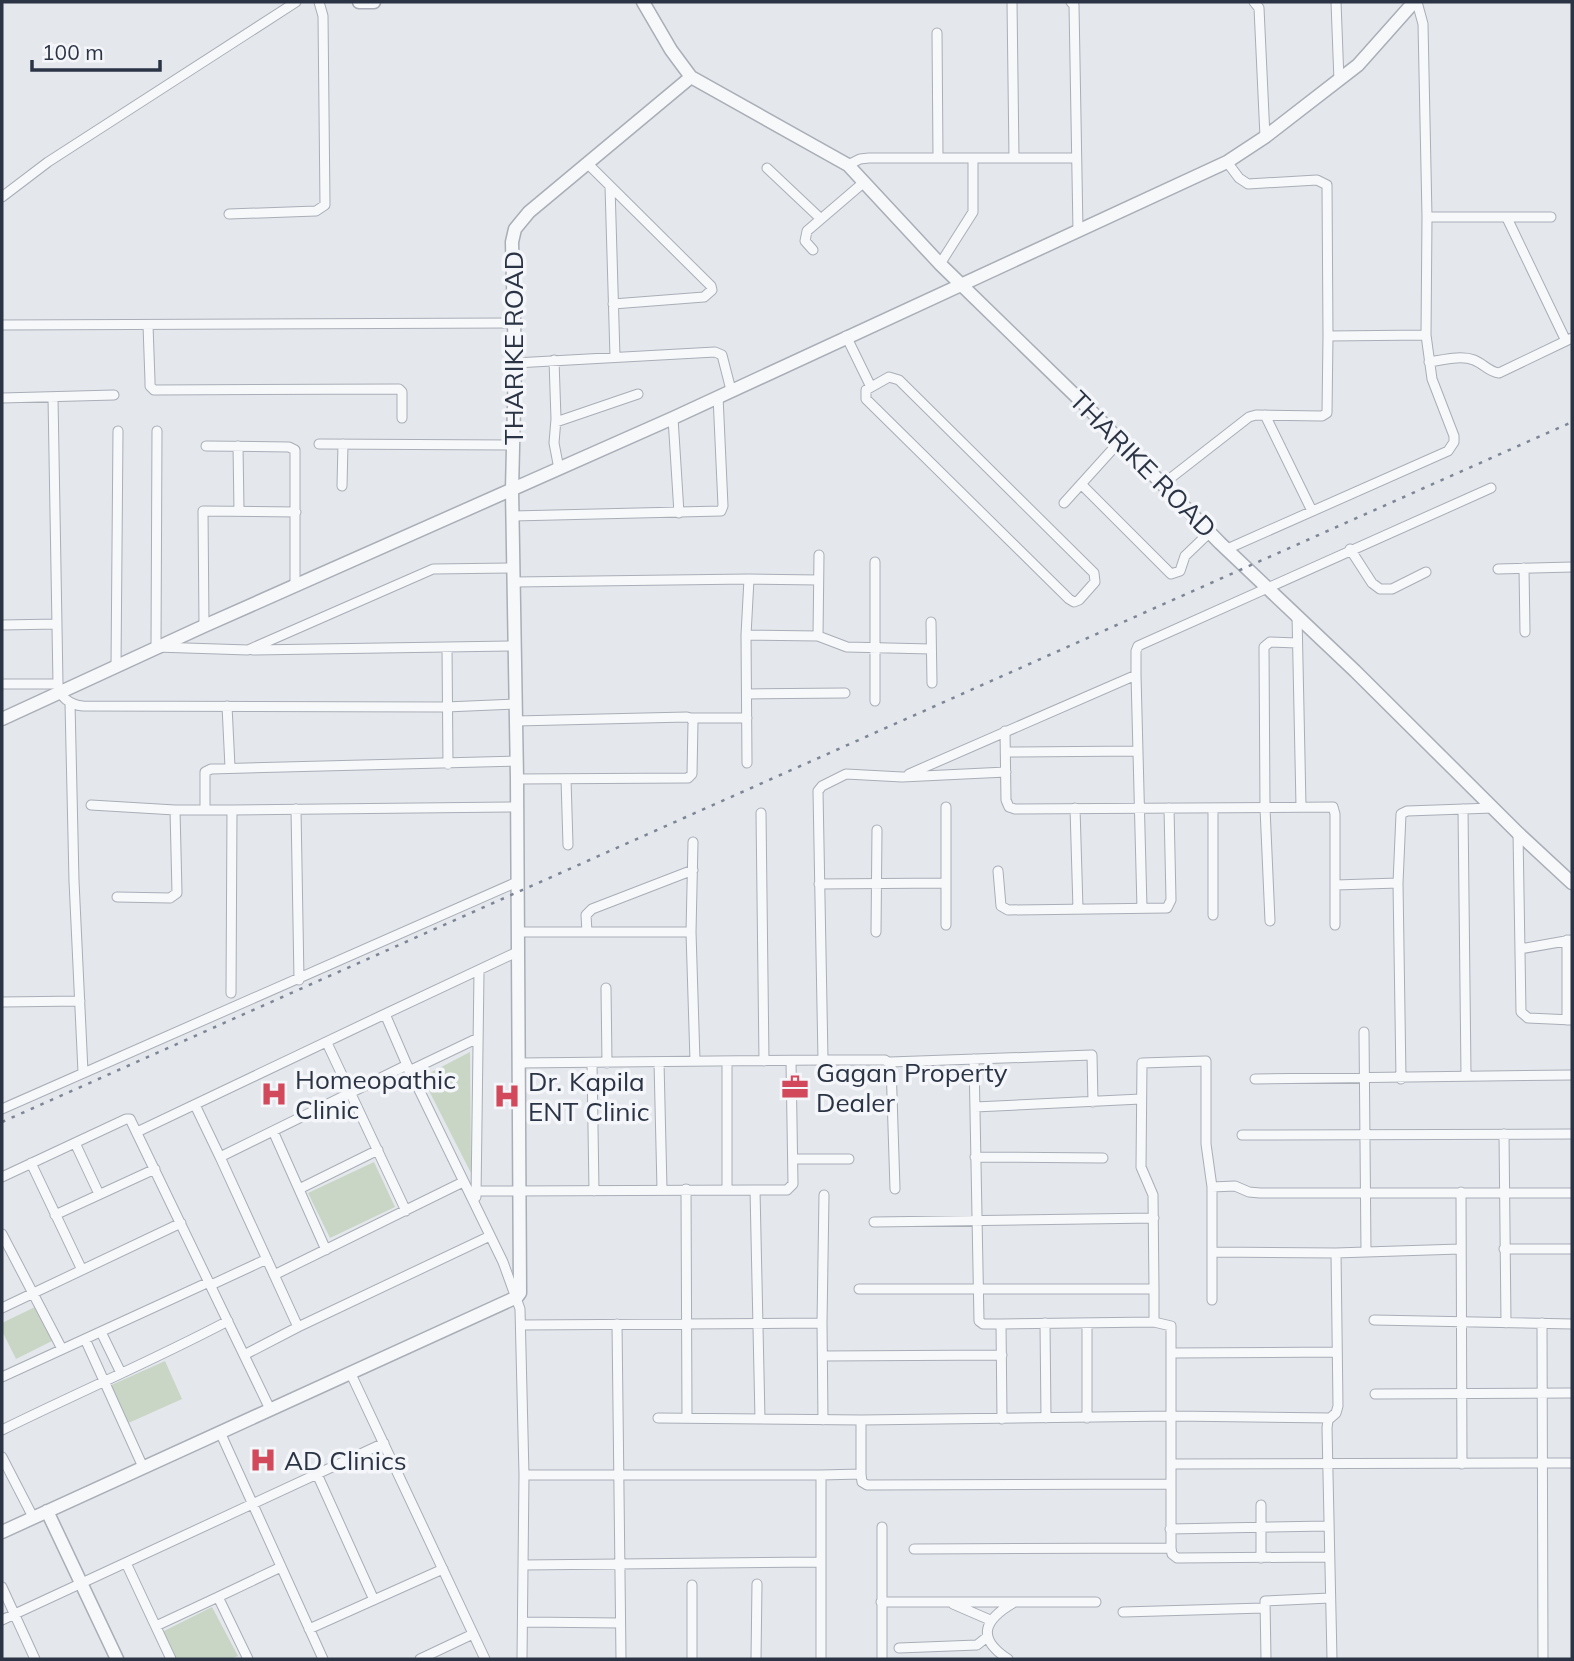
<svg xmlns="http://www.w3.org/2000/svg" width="1574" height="1661" font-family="Mulish,sans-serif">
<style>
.green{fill:#c9d6c5}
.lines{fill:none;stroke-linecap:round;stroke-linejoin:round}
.minor-casing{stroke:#a9aeb7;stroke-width:11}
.tertiary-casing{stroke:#a9aeb7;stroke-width:15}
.minor{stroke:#f7f8fa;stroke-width:9}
.tertiary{stroke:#f7f8fa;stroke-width:12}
.rail{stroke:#7d8696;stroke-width:2.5;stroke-dasharray:3.5 7;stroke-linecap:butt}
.labels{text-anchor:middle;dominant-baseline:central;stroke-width:7;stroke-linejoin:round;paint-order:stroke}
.street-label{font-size:26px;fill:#2b3445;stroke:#f4f6f9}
.poi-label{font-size:26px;fill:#2b3445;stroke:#f4f6f9;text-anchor:start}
</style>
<rect width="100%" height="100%" fill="#e4e7ec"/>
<!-- green -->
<path class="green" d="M470 1052 471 1173 422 1077Z
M374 1162 395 1207 330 1238 308 1193Z
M35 1307 52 1341 16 1359 2 1331V1323Z
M165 1361 182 1399 124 1425 107 1387Z
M212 1607 238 1656 230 1659H176L162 1632Z"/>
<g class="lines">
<defs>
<path id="minor" d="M1012 2 1014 158H1075
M1071 2 1074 5 1078 231
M1254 2 1259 8 1265 137
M1336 2 1339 81
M937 33 938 157
M1227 162 1239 178 1248 184 1317 180 1327 185 1328 336
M588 164 711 286 712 290 704 297 613 304
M848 165 860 159 869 158H1014
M767 168 821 219
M610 186 615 357
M2 197 48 162 296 2
M229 214 316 211 325 205 323 16 319 2
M1427 217H1551
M1507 218 1566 341
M813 250 805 241 807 231 863 183
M940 264 973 212V158
M2 325 513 323
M148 325 150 381V386L154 390 399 389 402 392V418
M846 336 871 387
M554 360 556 419 554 443 559 469
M1429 362C1443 360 1461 355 1474 360 1484 364 1489 372 1499 373L1572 338
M515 363 715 352 722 355 731 390
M889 377 899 380 1094 573 1095 582 1079 600 1074 602 1069 599 866 399V390Z
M53 397 58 684C59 697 70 705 83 706L446 707 515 704
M2 398 114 395
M1265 415 1312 511
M673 418 679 513
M556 422 638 394
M157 431 156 647 248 650 433 569 514 568
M319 444 514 445
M206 446 289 447 295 450V586
M238 446 239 510
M1081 484 1171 574 1180 571 1185 556 1210 532
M1163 484 1249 417 1256 415 1322 416 1327 413 1328 336 1426 335
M342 486 343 444
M1064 503 1120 441
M513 516 721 511 723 506 718 396
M1227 549 1448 451 1454 442V436L1432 379 1426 335 1427 217 1423 24 1417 2
M1350 549 1372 583 1380 589H1392L1426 572
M1524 568 1525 632
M1498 569 1572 567
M515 582 749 579
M1297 615 1301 806
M931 622 932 683
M2 625 57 624
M204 626 203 511 296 512
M746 635 818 636 819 555
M818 636 847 647 931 649
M447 648 448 764
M253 650 515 646
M116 666 118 431
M2 684H58
M747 694 845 693
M875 701V562
M70 703 74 881 83 1072
M227 706 230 767
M691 718H747
M516 721 687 717 691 718 693 722 692 774 688 778 517 779
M1005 731 1006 800 1009 807 1015 809 1333 807 1335 814V925
M1006 752 1138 751
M747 763 746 635 749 579 818 580
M909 774 1136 675
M566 779 568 845
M91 805 175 810H232
M1075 808 1078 909
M296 809 299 980
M1463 809 1466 1075
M205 810V772L211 769 516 761
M761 813 764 1061
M1518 833 1521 1012 1528 1018 1572 1020
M693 842 691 932 695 1061
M998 871 1001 906 1008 910 1167 908 1171 900 1169 808
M819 884 946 883
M1336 885 1398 883
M117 897 170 898 177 893 175 810
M1142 908 1136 675V651L1138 646 1491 488
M1213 915V808
M1270 921 1265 808 1264 647 1270 642 1297 643
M946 925V807
M517 932H691
M587 932 586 915 592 909 693 870
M876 932 877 830
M1567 940V1020
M1520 949 1571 940
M606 988 607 1063
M231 993 232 810 517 807
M2 1002 80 1001
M385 1014 517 952
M327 1043 406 1211
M659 1062 662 1189
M890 1062 1092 1055 1093 1102
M519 1063 823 1060
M592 1063 594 1191
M409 1071 478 1038
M1255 1079 1572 1075
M1401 1079 1398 883 1401 814 1407 811 1493 808
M195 1105 220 1157
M975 1107 1141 1099
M2 1109 517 882
M273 1131 326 1250
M137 1132 385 1014 407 1065 503 1262 520 1309 524 1475 522 1659
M1504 1134 1506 1323
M1242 1135 1572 1134
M75 1143 99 1194
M975 1157 1103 1158
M793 1159H849
M31 1163 82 1270
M2 1177 126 1119H130L270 1409
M1212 1187 1235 1186 1249 1192 1260 1193H1572
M299 1189 378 1150
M686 1189 687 1418
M727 1189V1061
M895 1189 891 1064 885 1060H823L818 791 822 786 846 774 902 777 1006 772
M755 1190H787L793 1184 791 1061
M476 1191 755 1190 760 1419
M1461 1192 1462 1464
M476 1197 479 972
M55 1215 155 1169
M874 1222 1154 1218
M2 1234 62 1349
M1504 1249H1572
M1212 1252 1336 1253
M1366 1252 1460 1249
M274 1275 463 1182
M211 1285 267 1259
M859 1289H1154V1322
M1154 1289 1153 1195 1141 1167 1142 1063 1206 1061V1144L1212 1187V1300
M2 1308 181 1223
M1374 1320 1572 1324
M822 1323 823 1420
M1045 1323 1046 1418
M1087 1323V1418
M1542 1323 1543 1659
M617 1324 621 1659
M1001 1324 1002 1419
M521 1325 822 1323 824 1195
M298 1327 490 1236
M101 1332 121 1373
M85 1339 143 1467
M1172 1353 1337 1352
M244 1355 298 1327 220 1157 407 1065
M823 1356 1002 1355
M350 1372 485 1659
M2 1377 209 1282
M1375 1394 1572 1393
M658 1418 861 1420V1474L862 1482 867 1485 1171 1484
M861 1420 1173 1416 1330 1418
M2 1430C77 1393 154 1360 228 1321
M220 1432 323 1659
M2 1457 33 1517
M1172 1464 1572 1463
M317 1474 374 1600
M524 1475H821V1659
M821 1475 861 1474
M1261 1505V1558
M882 1527V1659
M1170 1529 1328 1526
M1171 1548 1172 1554 1177 1558 1328 1557
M914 1549 1171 1548V1326L1154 1322 1001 1324H983L979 1321 974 1059
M126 1563 171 1659
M523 1565 820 1562
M692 1585V1659
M2 1587 35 1659
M218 1597 281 1567
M881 1602H1096
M953 1604 990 1620
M1123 1612 1264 1608
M2 1620 384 1443
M524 1622 620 1623
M156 1626 218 1597 248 1659
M309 1629 443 1569
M899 1648 977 1645 987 1637
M420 1659 473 1634
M756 1659 757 1584
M1008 1659C976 1638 984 1620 1013 1603
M1266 1659 1265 1601 1330 1598
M1332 1659 1327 1428 1328 1420 1336 1413 1338 1406 1336 1253 1366 1252 1364 1032"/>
<path id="tertiary" d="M359 2H374
M691 77 848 165 940 264 1087 407 1220 543 1355 671 1518 833 1572 883
M2 719 204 626 673 418 1227 162 1265 137 1358 65 1414 2
M47 1511 117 1659
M2 1532 517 1297 520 1293 517 779 512 490 515 363 512 242 515 229 529 212 691 77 671 50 643 2"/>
</defs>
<!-- minor casing -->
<use href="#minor" class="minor-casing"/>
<!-- tertiary casing -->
<use href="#tertiary" class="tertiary-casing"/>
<!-- minor -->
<use href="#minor" class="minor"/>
<!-- tertiary -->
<use href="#tertiary" class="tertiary"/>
<!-- rail -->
<path class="rail" d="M2 1122 1572 422"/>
</g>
<!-- icons -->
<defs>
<symbol id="office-bare" viewBox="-9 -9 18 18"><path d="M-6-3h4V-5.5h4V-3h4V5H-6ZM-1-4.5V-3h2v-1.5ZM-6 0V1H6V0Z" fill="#d1495b" stroke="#f4f6f9" stroke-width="2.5" paint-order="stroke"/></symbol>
<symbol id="hospital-bare" viewBox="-9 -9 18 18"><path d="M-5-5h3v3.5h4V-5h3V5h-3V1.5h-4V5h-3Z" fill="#d1495b" stroke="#f4f6f9" stroke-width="2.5" paint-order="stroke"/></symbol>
</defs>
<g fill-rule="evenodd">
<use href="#office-bare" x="776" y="1068" width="38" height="38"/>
<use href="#hospital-bare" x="255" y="1075" width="38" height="38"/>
<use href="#hospital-bare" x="488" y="1077" width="38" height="38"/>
<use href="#hospital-bare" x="244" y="1441" width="38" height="38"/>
</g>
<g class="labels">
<!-- street labels -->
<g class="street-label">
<text transform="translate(513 348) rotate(-90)">THARIKE ROAD</text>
<text transform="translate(1143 464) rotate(45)">THARIKE ROAD</text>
</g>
<!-- poi labels -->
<g class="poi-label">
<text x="816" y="1072">Gagan Property<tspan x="816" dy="30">Dealer</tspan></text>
<text x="295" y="1079">Homeopathic<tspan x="295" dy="30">Clinic</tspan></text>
<text x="528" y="1081">Dr. Kapila<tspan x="528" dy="30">ENT Clinic</tspan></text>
<text x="284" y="1460">AD Clinics</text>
</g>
</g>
<!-- border -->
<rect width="1574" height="1661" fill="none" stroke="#2b3445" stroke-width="7"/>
<!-- scale -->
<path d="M32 60v10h128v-10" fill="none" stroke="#2b3445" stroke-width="3.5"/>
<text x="42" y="60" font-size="21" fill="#2b3445" stroke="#f4f6f9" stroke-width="5" paint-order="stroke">100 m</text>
</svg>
